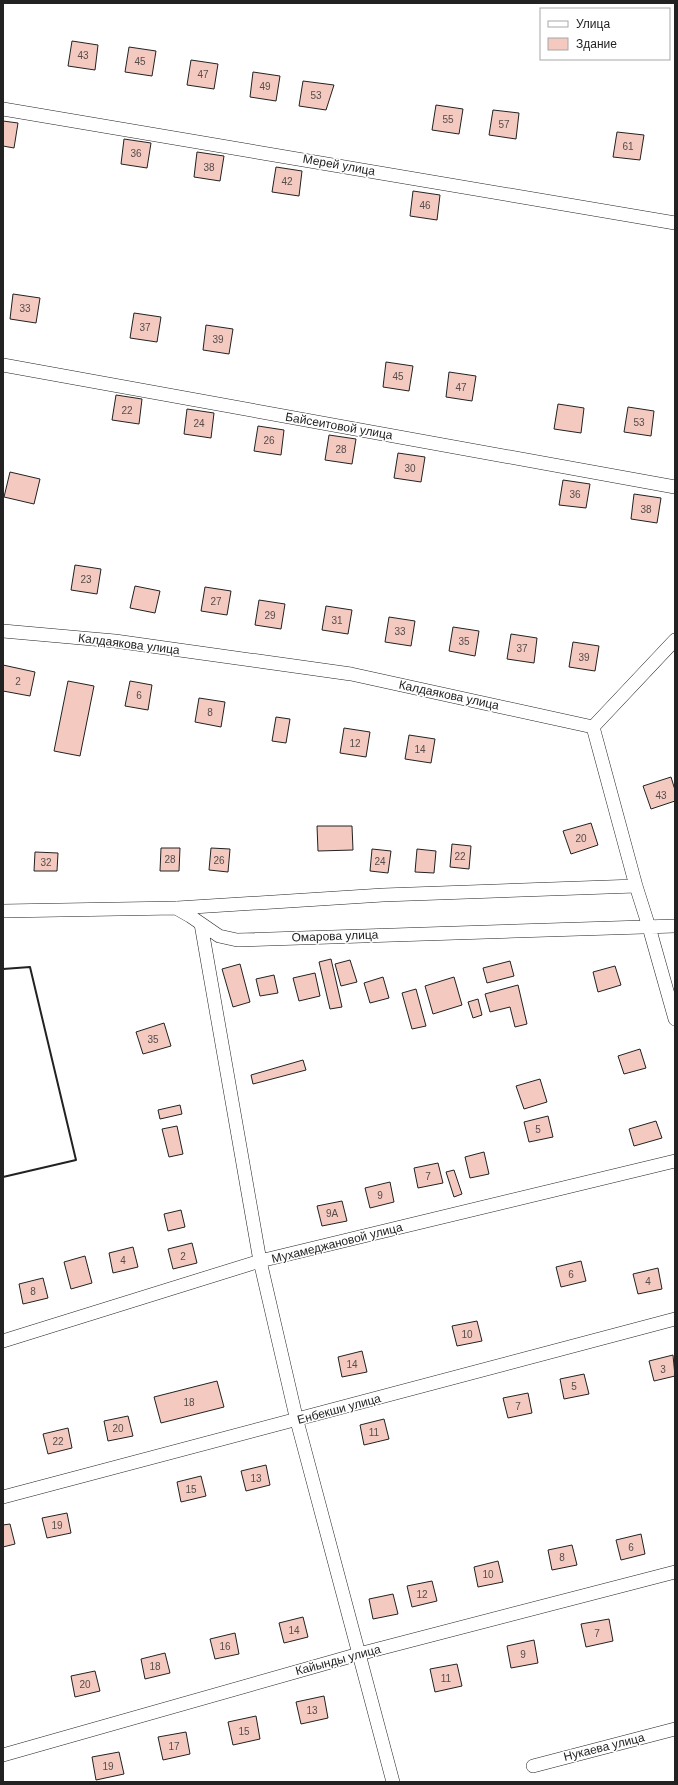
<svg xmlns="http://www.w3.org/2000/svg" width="678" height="1785" font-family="Arial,sans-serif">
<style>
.building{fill:#f3c9c0;stroke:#222}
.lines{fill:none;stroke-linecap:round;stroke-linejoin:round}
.street-casing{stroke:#222;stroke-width:14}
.street{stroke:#fff;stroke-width:13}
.wall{stroke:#222;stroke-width:2}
.labels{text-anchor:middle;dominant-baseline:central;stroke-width:3;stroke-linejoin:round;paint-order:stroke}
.number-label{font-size:10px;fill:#564c4a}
.street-label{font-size:12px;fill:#222;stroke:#fff}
</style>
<rect width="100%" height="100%" fill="#fff"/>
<!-- building -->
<path class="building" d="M72 41 98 45 95 70 68 66Z
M129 47 156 51 152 76 125 72Z
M191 60 218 64 214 89 187 85Z
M253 72 280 76 276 101 250 97Z
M303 81 334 85 326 110 299 106Z
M436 105 463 109 459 134 432 130Z
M493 110 519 113 516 139 489 135Z
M3 121 18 123 14 148 3 146Z
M617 132 644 135 640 160 613 157Z
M124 139 151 143 147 168 121 164Z
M197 152 224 156 220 181 194 177Z
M276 167 302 171 299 196 272 192Z
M413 191 440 195 437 220 410 216Z
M13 294 40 298 36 323 10 319Z
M134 313 161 317 157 342 130 338Z
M206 325 233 329 229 354 203 350Z
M386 362 413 366 409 391 383 387Z
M449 372 476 376 472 401 446 397Z
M116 395 142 399 139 424 112 420Z
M558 404 584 408 581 433 554 429Z
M628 407 654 411 651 436 624 432Z
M187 409 214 413 211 438 184 434Z
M258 426 284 430 281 455 254 451Z
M329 435 356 439 352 464 325 460Z
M398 453 425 457 421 482 394 478Z
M10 472 40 479 34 504 4 497Z
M563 480 590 484 586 508 559 505Z
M634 494 661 498 657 523 631 519Z
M75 565 101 569 97 594 71 590Z
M135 586 160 591 155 613 130 608Z
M205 587 231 591 227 615 201 611Z
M259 600 285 604 281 629 255 625Z
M326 606 352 610 348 634 322 630Z
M389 617 415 621 411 646 385 642Z
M453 627 479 631 475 656 449 651Z
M511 634 537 638 534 663 507 659Z
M573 642 599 646 595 671 569 667Z
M3 665 35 672 30 696 3 691Z
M68 681 94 686 80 756 54 751Z
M130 681 152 685 148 710 125 706Z
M199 698 225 702 221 727 195 722Z
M276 717 290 719 286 743 272 741Z
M344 728 370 732 366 757 340 753Z
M409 735 435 739 431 763 405 759Z
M671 777 675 790V801L651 809 643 786Z
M591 823 598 845 571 854 563 831Z
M317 826H352L353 850 318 851Z
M452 844 471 846 469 869 450 867Z
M161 848H180L179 871H160Z
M211 848 230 849 228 872 209 870Z
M372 849 391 851 388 873 370 871Z
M417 849 436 851 434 873 415 872Z
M35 852 58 853 57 871H34Z
M331 959 342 1007 330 1009 319 962Z
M350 960 357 982 341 986 335 964Z
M510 961 514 976 487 983 483 968Z
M240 964 250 1002 233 1007 222 969Z
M615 966 621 985 598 992 593 972Z
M315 973 320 996 299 1001 293 978Z
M274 975 278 993 260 996 256 979Z
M383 977 389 998 370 1003 364 983Z
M454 977 462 1005 433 1014 425 986Z
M518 985 527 1024 515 1027 510 1007 490 1012 485 994Z
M416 989 426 1026 412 1029 402 993Z
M478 999 482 1015 473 1018 468 1002Z
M164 1023 171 1046 143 1054 136 1032Z
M640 1049 646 1068 624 1074 618 1056Z
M303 1060 306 1070 253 1084 251 1075Z
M540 1079 547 1102 524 1109 516 1086Z
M180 1105 182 1114 160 1119 158 1110Z
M548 1116 553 1137 529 1142 524 1122Z
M656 1121 662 1138 634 1146 629 1129Z
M177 1126 183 1154 169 1157 162 1129Z
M484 1152 489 1174 470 1178 465 1157Z
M438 1163 443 1183 418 1188 414 1168Z
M454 1170 462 1194 454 1197 446 1172Z
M390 1182 394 1202 370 1208 365 1188Z
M342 1201 347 1221 322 1226 317 1206Z
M181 1210 185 1227 168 1231 164 1214Z
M192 1243 197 1263 173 1269 168 1249Z
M133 1247 138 1267 113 1273 109 1253Z
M85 1256 92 1283 71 1289 64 1262Z
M581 1261 586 1281 561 1287 556 1267Z
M658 1268 662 1289 638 1294 633 1274Z
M43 1278 48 1298 23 1304 19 1284Z
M477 1321 482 1341 457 1346 452 1326Z
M362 1351 367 1372 342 1377 338 1357Z
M673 1355 675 1376 654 1381 649 1361Z
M584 1374 589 1394 564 1399 560 1379Z
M217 1381 224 1407 161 1423 154 1397Z
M528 1393 532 1413 508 1418 503 1398Z
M128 1416 133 1436 108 1441 104 1421Z
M384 1419 389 1439 364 1445 360 1425Z
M68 1428 72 1448 48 1454 43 1434Z
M266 1465 270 1485 246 1491 241 1471Z
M201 1476 206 1496 181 1502 177 1482Z
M67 1513 71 1533 47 1538 42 1518Z
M10 1524 15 1544 3 1547V1525Z
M641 1534 645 1554 621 1560 616 1540Z
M572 1545 577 1565 552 1570 548 1550Z
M498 1561 503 1582 478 1587 474 1567Z
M432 1581 437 1601 412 1607 407 1586Z
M393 1594 398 1614 373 1619 369 1599Z
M303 1617 308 1637 284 1643 279 1623Z
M609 1619 613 1641 586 1647 581 1624Z
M235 1633 239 1654 215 1659 210 1639Z
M534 1640 538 1663 511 1668 507 1646Z
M165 1653 170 1673 145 1679 141 1659Z
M457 1664 462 1686 435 1692 430 1669Z
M95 1671 100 1691 75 1697 71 1676Z
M324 1696 328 1718 301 1724 296 1702Z
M256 1716 260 1739 233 1745 228 1722Z
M186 1732 190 1754 163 1760 158 1737Z
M119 1752 124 1774 96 1780 92 1757Z"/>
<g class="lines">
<defs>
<path id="street" d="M3 109 675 223
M3 365 675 487
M3 631 115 641 351 674 593 727 636 886 649 927 675 1019
M593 727 675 640
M177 908 383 895 636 886
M3 911 176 908 190 916 219 936 237 940 675 926
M201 924 260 1261 297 1421 393 1782
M3 1341 260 1261 675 1161
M3 1497 675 1319
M3 1755 359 1654 675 1572
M533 1766 675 1729"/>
</defs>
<!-- street casing -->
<use href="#street" class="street-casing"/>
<!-- street -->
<use href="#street" class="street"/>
<!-- wall -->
<path class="wall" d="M3 969 30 967 76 1160 3 1177"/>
</g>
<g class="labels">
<!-- number labels -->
<g class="number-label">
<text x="83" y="55">43</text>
<text x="140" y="61">45</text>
<text x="203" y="74">47</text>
<text x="265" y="86">49</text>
<text x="316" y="95">53</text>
<text x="448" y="119">55</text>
<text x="504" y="124">57</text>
<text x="628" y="146">61</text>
<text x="136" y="153">36</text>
<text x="209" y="167">38</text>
<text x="287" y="181">42</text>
<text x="425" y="205">46</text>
<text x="25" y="308">33</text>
<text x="145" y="327">37</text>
<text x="218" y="339">39</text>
<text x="398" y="376">45</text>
<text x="461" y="387">47</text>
<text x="127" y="410">22</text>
<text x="639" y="422">53</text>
<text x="199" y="423">24</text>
<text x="269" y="440">26</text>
<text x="341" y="449">28</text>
<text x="410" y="468">30</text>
<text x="575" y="494">36</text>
<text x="646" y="509">38</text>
<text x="86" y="579">23</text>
<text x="216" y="601">27</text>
<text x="270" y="615">29</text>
<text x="337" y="620">31</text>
<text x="400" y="631">33</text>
<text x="464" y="641">35</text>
<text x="522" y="648">37</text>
<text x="584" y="657">39</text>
<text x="18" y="681">2</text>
<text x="139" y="695">6</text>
<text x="210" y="712">8</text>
<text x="355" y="743">12</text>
<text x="420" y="749">14</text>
<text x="661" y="795">43</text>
<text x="581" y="838">20</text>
<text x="460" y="856">22</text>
<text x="170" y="859">28</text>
<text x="219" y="860">26</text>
<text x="380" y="861">24</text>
<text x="46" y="862">32</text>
<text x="153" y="1039">35</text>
<text x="538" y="1129">5</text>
<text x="428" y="1176">7</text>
<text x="380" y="1195">9</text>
<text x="332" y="1213">9А</text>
<text x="183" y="1256">2</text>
<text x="123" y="1260">4</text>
<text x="571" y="1274">6</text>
<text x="648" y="1281">4</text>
<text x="33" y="1291">8</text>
<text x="467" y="1334">10</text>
<text x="352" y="1364">14</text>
<text x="663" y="1369">3</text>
<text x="574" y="1386">5</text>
<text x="189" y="1402">18</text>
<text x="518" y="1406">7</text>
<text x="118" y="1428">20</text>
<text x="374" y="1432">11</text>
<text x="58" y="1441">22</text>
<text x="256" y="1478">13</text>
<text x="191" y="1489">15</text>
<text x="57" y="1525">19</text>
<text x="631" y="1547">6</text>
<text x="562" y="1557">8</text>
<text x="488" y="1574">10</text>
<text x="422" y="1594">12</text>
<text x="294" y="1630">14</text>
<text x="597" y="1633">7</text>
<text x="225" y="1646">16</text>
<text x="523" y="1654">9</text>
<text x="155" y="1666">18</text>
<text x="446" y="1678">11</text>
<text x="85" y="1684">20</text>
<text x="312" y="1710">13</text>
<text x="244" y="1731">15</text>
<text x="174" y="1746">17</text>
<text x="108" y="1766">19</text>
</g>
<!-- street labels -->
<g class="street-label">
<text transform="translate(339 165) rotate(10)">Мерей улица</text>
<text transform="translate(339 426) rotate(10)">Байсеитовой улица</text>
<text transform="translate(129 644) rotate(7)">Калдаякова улица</text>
<text transform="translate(449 695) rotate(12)">Калдаякова улица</text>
<text transform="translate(335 936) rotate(-2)">Омарова улица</text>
<text transform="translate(337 1243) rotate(-14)">Мухамеджановой улица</text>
<text transform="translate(339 1409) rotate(-15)">Енбекши улица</text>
<text transform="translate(338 1660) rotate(-15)">Кайынды улица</text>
<text transform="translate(604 1747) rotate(-14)">Нукаева улица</text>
</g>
</g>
<!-- border -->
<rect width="678" height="1785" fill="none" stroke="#222222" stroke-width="8"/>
<!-- legend -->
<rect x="540" y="8" width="130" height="52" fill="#ffffff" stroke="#a7a7a7"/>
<rect x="548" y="21" width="20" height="6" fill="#ffffff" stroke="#a7a7a7"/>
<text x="576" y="28" font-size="12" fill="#222222">Улица</text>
<rect x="548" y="38" width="20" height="12" fill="#f3c9c0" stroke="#a7a7a7"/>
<text x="576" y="48" font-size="12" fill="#222222">Здание</text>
</svg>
